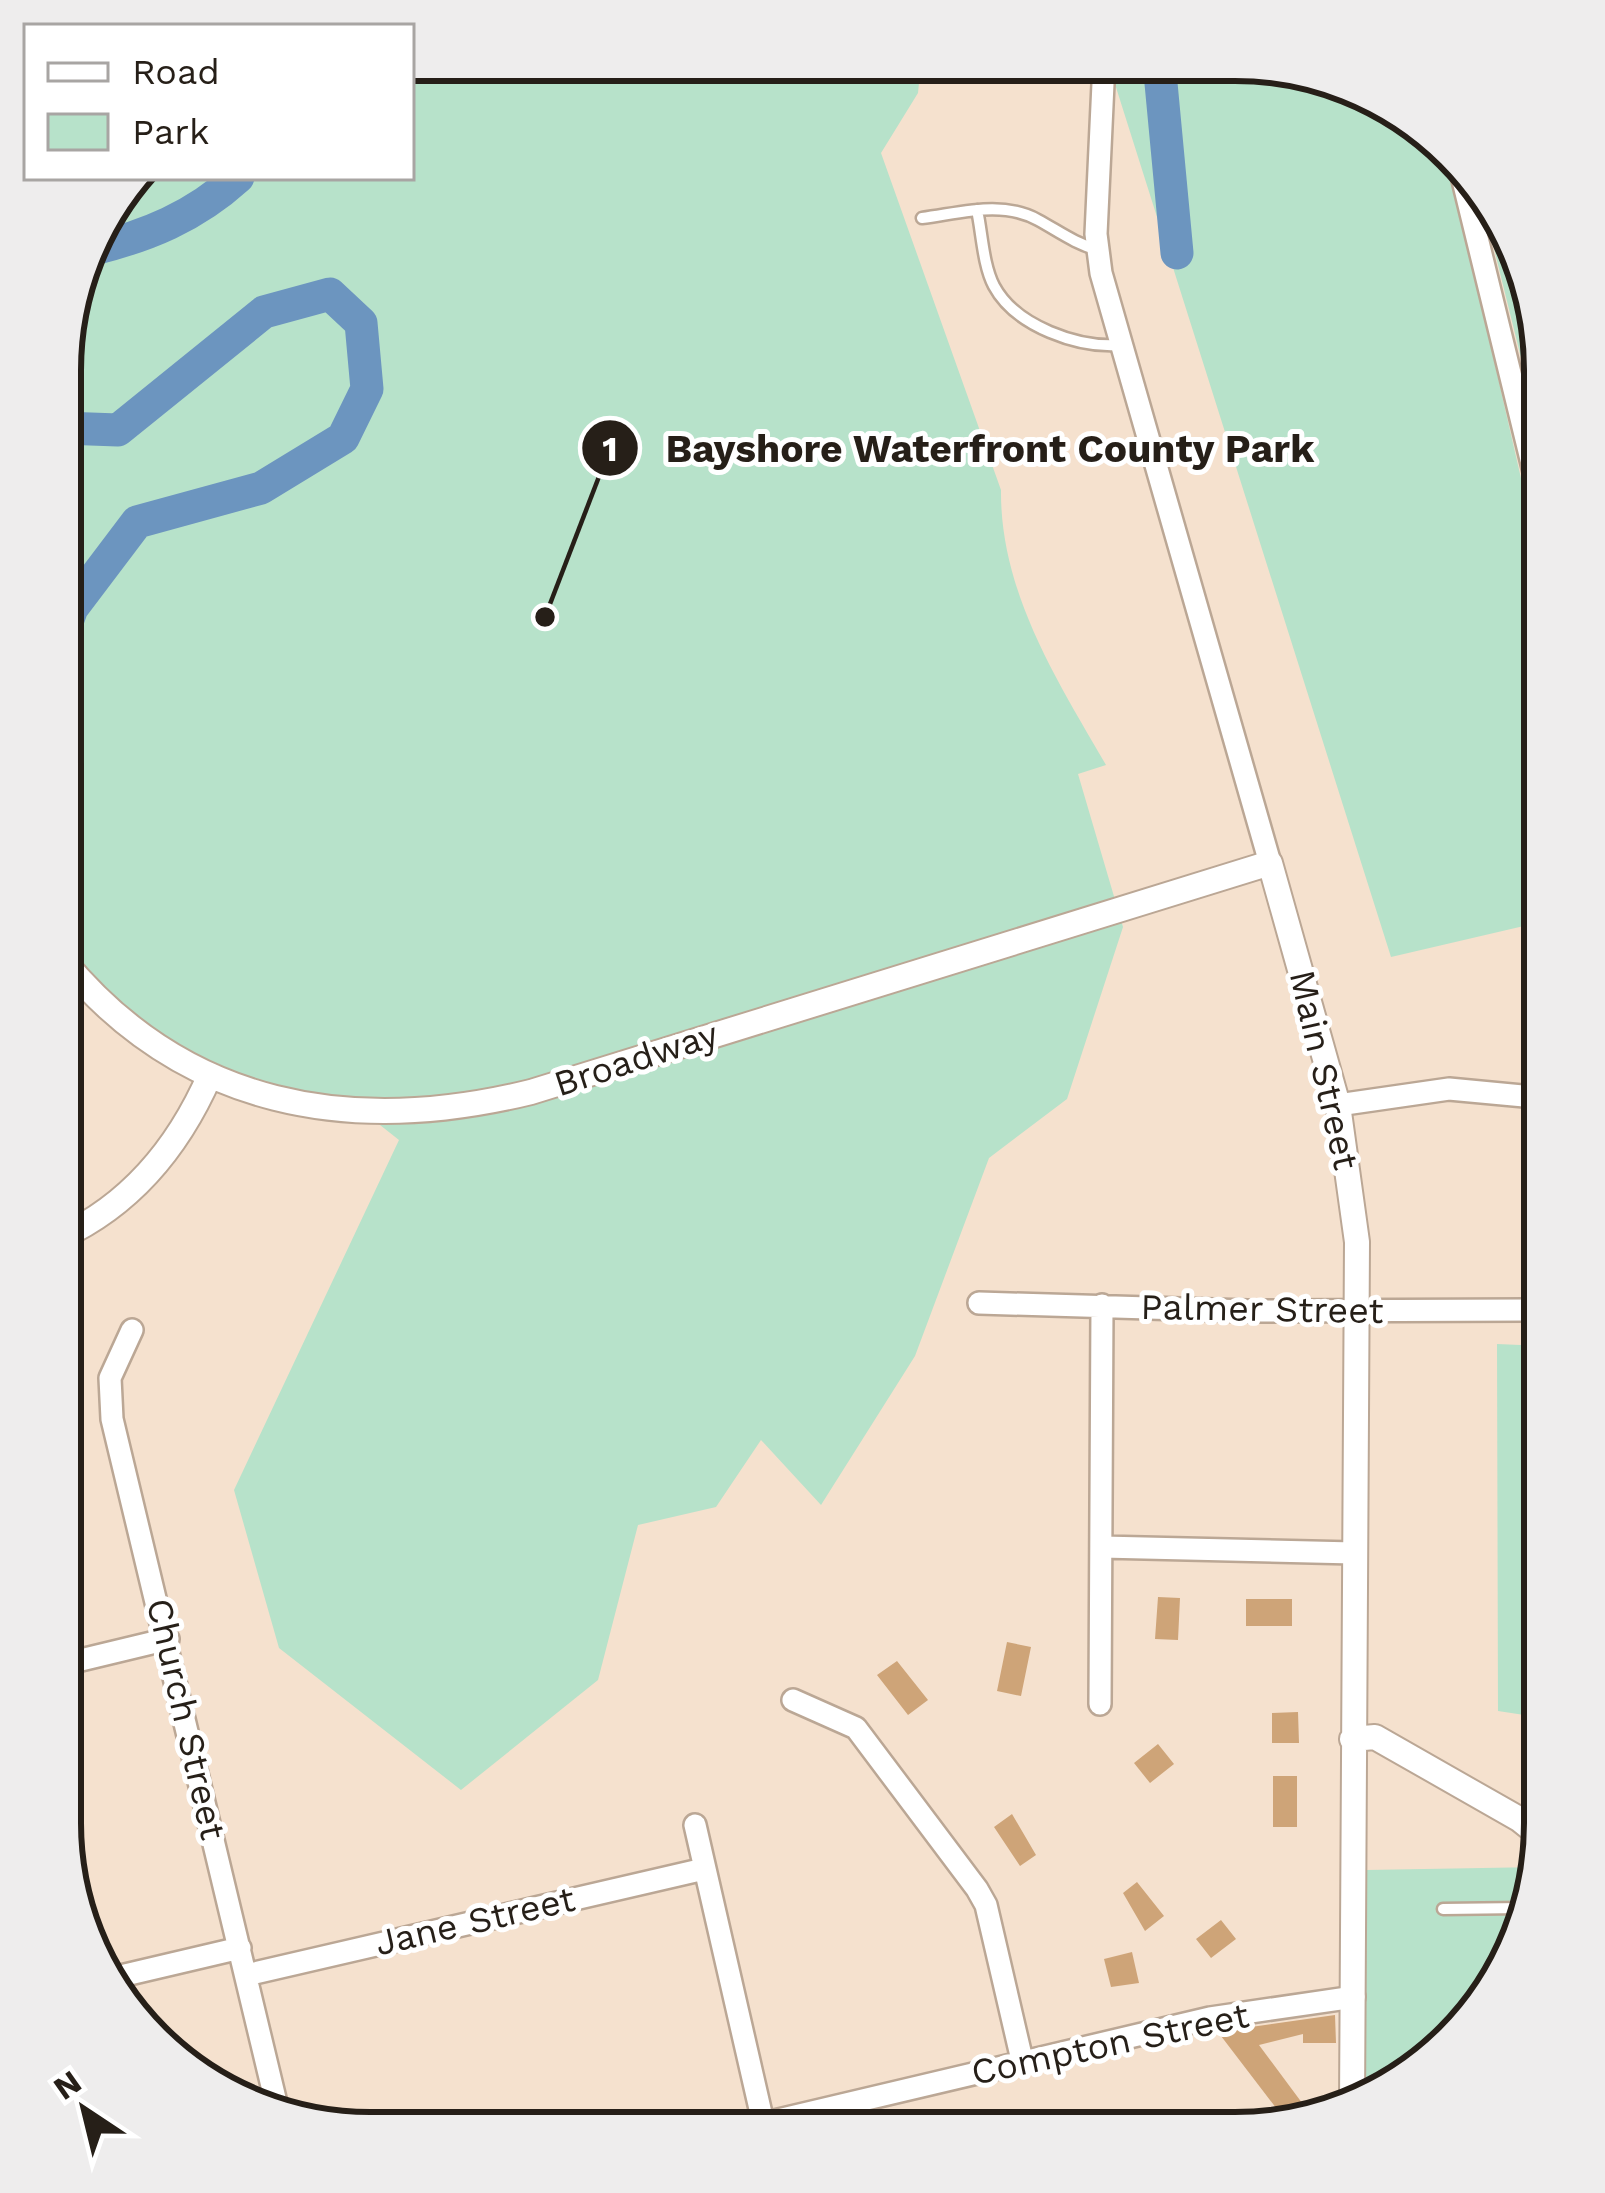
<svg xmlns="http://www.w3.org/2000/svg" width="1605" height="2193" font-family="'Work Sans',sans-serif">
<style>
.green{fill:#b7e2ca}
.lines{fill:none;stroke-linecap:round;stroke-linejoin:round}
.river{stroke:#6c95bf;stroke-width:33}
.building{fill:#cea478}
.service-casing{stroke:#bba795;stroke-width:15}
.minor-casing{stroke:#bba795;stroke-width:26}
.tertiary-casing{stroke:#bba795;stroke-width:28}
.service{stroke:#fff;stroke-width:10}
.minor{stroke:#fff;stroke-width:21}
.tertiary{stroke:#fff;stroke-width:24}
.labels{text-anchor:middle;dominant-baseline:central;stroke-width:10;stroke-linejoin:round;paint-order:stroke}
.street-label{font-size:36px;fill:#261f18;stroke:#fff}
.rim{fill:none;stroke:#261f18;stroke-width:6}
.leader{fill:none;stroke:#261f18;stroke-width:4.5}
.callout-dot{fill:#261f18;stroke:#fff;stroke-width:4.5}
.mark-label{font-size:36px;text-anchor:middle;font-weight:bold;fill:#fff}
.callout-label{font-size:39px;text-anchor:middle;font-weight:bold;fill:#261f18;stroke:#fff;stroke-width:10;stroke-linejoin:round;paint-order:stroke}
</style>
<rect width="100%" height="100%" fill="#f5e1ce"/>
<!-- green -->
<path class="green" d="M411 60 921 62 918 93 881 153 1001 490C1000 592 1057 680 1106 765L1078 774 1123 927 1067 1099 989 1158 915 1356 821 1505 761 1440 716 1507 638 1525 598 1680 461 1790 279 1648 234 1490 399 1140 361 1110 210 1075 62 958 63 329 101 215 133 177H411Z
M1108 62 1276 63 1423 124 1446 151 1545 583V921L1391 957Z
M1480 192 1513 233 1545 369V455Z
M1497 1344 1545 1346 1544 1718 1498 1711Z
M1536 1867 1492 1996 1363 2103 1366 1870Z"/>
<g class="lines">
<!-- river -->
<path class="river" d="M1159 62 1177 253
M90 250C147 236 194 217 238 177
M62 636 72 608 137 522 261 488 343 438 367 389 361 323 330 294 264 312 118 430 63 428"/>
</g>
<!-- building -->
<path class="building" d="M1158 1597 1180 1598 1178 1640 1155 1639Z
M1246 1599H1292V1626H1246Z
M1007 1642 1031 1647 1021 1696 997 1691Z
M897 1661 928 1700 908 1715 877 1675Z
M1298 1712 1299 1743H1272V1713Z
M1158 1744 1174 1764 1150 1783 1134 1763Z
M1273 1776H1297V1827H1273Z
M1012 1814 1036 1855 1020 1866 994 1827Z
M1137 1882 1164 1916 1145 1931 1123 1893Z
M1221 1920 1236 1939 1211 1958 1196 1939Z
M1132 1952 1139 1983 1111 1987 1104 1959Z
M1335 2015 1336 2043H1303V2034L1259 2045 1311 2115 1286 2121 1221 2036 1230 2030Z"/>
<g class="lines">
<defs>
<path id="service" d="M977 210C982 233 983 265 994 286 1016 327 1079 348 1120 345
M922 218C961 213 1002 200 1038 220 1060 232 1074 243 1098 250
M1443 1909 1522 1908"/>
<path id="minor" d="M1104 62 1096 234 1101 273 1270 863
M1460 168 1545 517
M1338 1105 1449 1089 1545 1098
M61 1199 71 1233
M979 1303 1248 1311 1545 1310
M132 1330 110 1378 112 1419 278 2111
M1102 1547 1354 1553
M60 1665 168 1639
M793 1700 856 1728 977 1889 986 1905 1022 2060
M1100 1704 1102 1305
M695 1825 763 2122
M246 1975 704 1869
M108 1979 240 1948
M727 2132 1210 2018 1354 1997"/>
<path id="tertiary" d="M62 959C184 1108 352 1136 531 1092L1270 863 1338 1105 1357 1242 1352 2106
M61 1237C132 1204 179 1146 210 1075
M1352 1739 1375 1737 1519 1819 1544 1839"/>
</defs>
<!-- service casing -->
<use href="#service" class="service-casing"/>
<!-- minor casing -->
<use href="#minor" class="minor-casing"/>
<!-- tertiary casing -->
<use href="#tertiary" class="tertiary-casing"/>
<!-- service -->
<use href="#service" class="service"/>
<!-- minor -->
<use href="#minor" class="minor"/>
<!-- tertiary -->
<use href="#tertiary" class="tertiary"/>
</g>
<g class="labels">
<!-- street labels -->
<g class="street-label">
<text transform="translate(636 1059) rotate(-18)">Broadway</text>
<text transform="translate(1324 1070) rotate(77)">Main Street</text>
<text transform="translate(1262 1309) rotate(1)">Palmer Street</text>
<text transform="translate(186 1719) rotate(77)">Church Street</text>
<text transform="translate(475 1921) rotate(-13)">Jane Street</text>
<text transform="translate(1110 2044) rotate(-12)">Compton Street</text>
</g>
</g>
<!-- crop -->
<path d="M0 0H1605V2193H0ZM370 81H1235A289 289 0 0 1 1524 370V1823A289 289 0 0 1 1235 2112H370A289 289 0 0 1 81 1823V370A289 289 0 0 1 370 81Z" fill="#eeeded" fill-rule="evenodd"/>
<path class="rim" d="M370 81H1235A289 289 0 0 1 1524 370V1823A289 289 0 0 1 1235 2112H370A289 289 0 0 1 81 1823V370A289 289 0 0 1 370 81Z"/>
<!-- callouts -->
<path class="leader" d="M545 617L610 448"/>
<g class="callout-dot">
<circle cx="545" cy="617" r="12"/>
<circle cx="610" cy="448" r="30"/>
</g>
<g class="mark-label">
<text x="610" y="461">1</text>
</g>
<g class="callout-label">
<text x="990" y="462">Bayshore Waterfront County Park</text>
</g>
<!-- legend -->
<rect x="24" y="24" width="390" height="156" fill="#ffffff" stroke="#a8a5a3" stroke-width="3"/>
<rect x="48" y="63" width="60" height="18" fill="#ffffff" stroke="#a8a5a3" stroke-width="3"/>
<text x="132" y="84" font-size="36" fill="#261f18">Road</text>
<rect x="48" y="114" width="60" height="36" fill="#b7e2ca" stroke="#a8a5a3" stroke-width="3"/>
<text x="132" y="144" font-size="36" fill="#261f18">Park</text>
<!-- north arrow -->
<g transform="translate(84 2109) rotate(325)" stroke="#ffffff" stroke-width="9" paint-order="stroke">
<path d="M0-9L21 45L0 30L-21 45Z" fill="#261f18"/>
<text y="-18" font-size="33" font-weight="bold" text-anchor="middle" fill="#261f18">N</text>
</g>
</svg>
